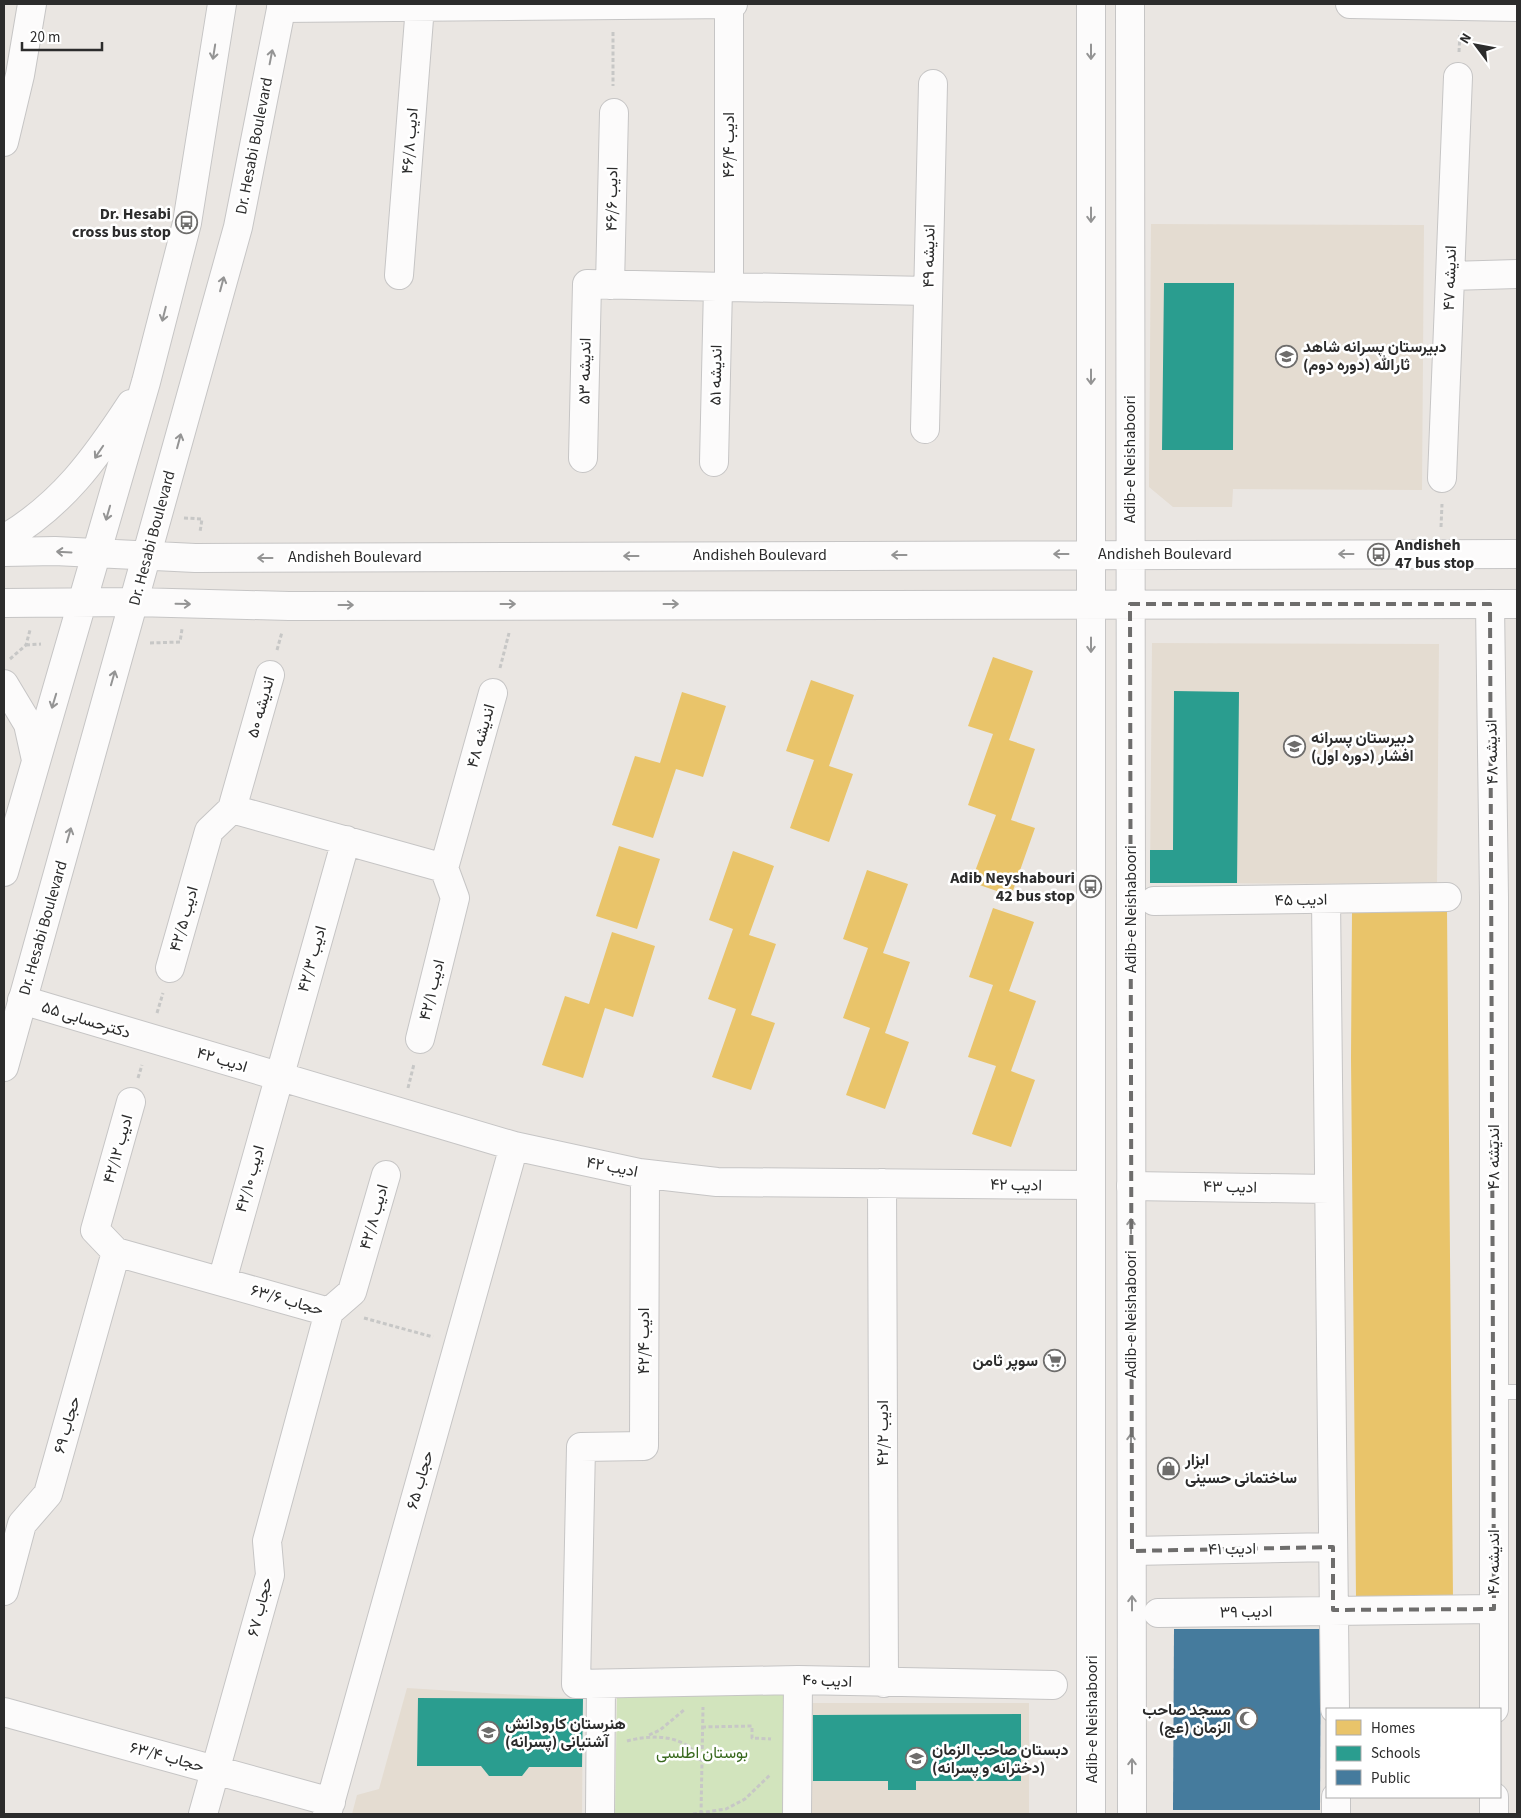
<svg xmlns="http://www.w3.org/2000/svg" width="1521" height="1818" font-family="'Source Sans 3',Vazirmatn,sans-serif">
<style>
.education{fill:#e4dcd1}
.green{fill:#d2e4bd}
.homes{fill:#e9c46a}
.schools{fill:#2a9d8f}
.public{fill:#457b9d}
.lines{fill:none;stroke-linecap:round;stroke-linejoin:round}
.lane-casing{stroke:#c6c5c5;stroke-width:16}
.street-casing{stroke:#c6c5c5;stroke-width:30}
.secondary-casing{stroke:#c6c5c5;stroke-width:30}
.path{stroke:#c7c7c6;stroke-width:3;stroke-dasharray:4 2.5;stroke-linecap:butt}
.lane{stroke:#fcfbfb;stroke-width:14}
.street{stroke:#fcfbfb;stroke-width:28}
.secondary{stroke:#fcfbfb;stroke-width:28}
.oneway{stroke:#949494}
.marked{fill:none;stroke:#6e6d6c;stroke-width:4;stroke-dasharray:10 6;stroke-linejoin:round}
.labels{text-anchor:middle;dominant-baseline:central;stroke-width:5;stroke-linejoin:round;paint-order:stroke}
.street-label{font-size:16px;fill:#2c2c2c;stroke:#fff}
.poi-label{font-size:16px;font-weight:bold;fill:#2c2c2c;stroke:#fff;text-anchor:start}
.park-label{font-size:16px;fill:#38681d;stroke:#fff}
</style>
<rect width="100%" height="100%" fill="#eae6e2"/>
<!-- education -->
<path class="education" d="M1151 224 1424 225 1422 490 1233 489 1232 507H1173L1149 487Z
M1152 643 1439 644 1437 884 1150 883Z
M407 1688 583 1699 582 1814H352L357 1795 379 1789Z
M803 1703H1029V1814H802Z"/>
<!-- green -->
<path class="green" d="M789 1694 788 1814H615L617 1695Z"/>
<!-- homes -->
<path class="homes" d="M993 657 1033 671 1009 740 1035 749 1011 820 1035 828 1011 896 971 882 996 815 968 805 993 734 968 726Z
M811 680 854 695 829 766 853 774 829 842 790 828 814 760 786 751Z
M682 692 726 706 703 777 676 769 653 838 612 825 635 756 660 763Z
M619 846 660 859 637 929 596 916Z
M733 851 774 866 749 935 776 944 751 1015 775 1023 751 1090 712 1077 736 1009 708 999 733 929 709 920Z
M867 870 908 884 883 953 910 962 885 1033 909 1042 885 1109 846 1095 870 1028 843 1018 868 948 843 939Z
M993 908 1034 922 1009 991 1036 1001 1011 1071 1035 1080 1011 1147 972 1134 996 1066 968 1057 993 985 969 977Z
M1447 910 1453 1599 1356 1597 1351 1058 1352 913Z
M612 932 655 946 633 1017 605 1008 583 1078 542 1065 565 996 589 1004Z"/>
<!-- schools -->
<path class="schools" d="M1164 283H1234L1233 450H1162Z
M1174 691 1239 692 1237 883H1150V850H1173Z
M418 1698 583 1699 582 1767H529L522 1776H489L481 1766H417Z
M1021 1714V1781H916V1790H888V1781H813V1715Z"/>
<!-- public -->
<path class="public" d="M1174 1629H1321L1320 1810H1173Z"/>
<g class="lines">
<defs>
<path id="lane" d="M1494 1392H1517"/>
<path id="street" d="M729 4V287
M1350 4 1517 7
M281 8 733 4
M4 142 20 75 32 4
M399 275 420 6
M1450 276 1517 274
M610 285 614 113
M925 429 933 84
M583 458 587 284 928 291
M714 462 718 287
M1442 478 1458 77
M1490 604 1494 897V1709
M232 809 444 868
M232 809 270 675
M444 868 493 693
M1326 899 1335 1709
M1154 901 1447 897
M170 968 209 831 232 809
M22 1000 514 1146 639 1173 717 1182 1091 1185
M420 1039 455 898 444 868
M645 1174 644 1446 581 1447 576 1684 798 1680 1053 1685
M882 1183 884 1683
M1131 1186 1329 1189
M116 1252 329 1312
M116 1252 95 1230 131 1102
M222 1281 346 840
M329 1312 352 1292 386 1175
M1132 1551 1333 1547
M4 1591 22 1524 48 1494 116 1252
M1158 1613 1494 1609
M4 1712 331 1802
M1336 1797V1814
M203 1814 270 1575 267 1541 329 1312
M327 1814 514 1146
M600 1814 601 1684
M797 1814 798 1680
M1494 1814V1797"/>
<path id="secondary" d="M1091 4V1814
M1130 4 1132 1814
M4 539C62 505 95 459 131 404
M4 552 55 551 195 558 1517 554
M4 603 134 602 289 606 1517 604
M4 684 28 724 36 760
M4 872 146 382 187 223 222 4
M4 1067 238 227 282 4"/>
</defs>
<!-- lane casing -->
<use href="#lane" class="lane-casing"/>
<!-- street casing -->
<use href="#street" class="street-casing"/>
<!-- secondary casing -->
<use href="#secondary" class="secondary-casing"/>
<!-- path -->
<path class="path" d="M613 32V86
M1459 52 1460 33
M184 518 202 519 200 532
M1441 527 1442 504
M150 643 180 642 182 629
M26 645 41 644
M277 650 282 632
M10 659 26 645 30 630
M500 668 509 633
M157 1013 163 993
M138 1078 142 1065
M408 1088 414 1064
M364 1318 433 1337
M702 1727 752 1726V1738L771 1739
M649 1735 660 1730 684 1710
M627 1741C652 1734 688 1734 701 1762
M693 1814 726 1809 745 1799 770 1775
M701 1814 703 1707"/>
<!-- lane -->
<use href="#lane" class="lane"/>
<!-- street -->
<use href="#street" class="street"/>
<!-- secondary -->
<use href="#secondary" class="secondary"/>
</g>
<!-- one-way arrows -->
<defs><path id="oneway-shaft" d="M-6 0H5M1.5-3L5.5 0L1.5 3" fill="none" stroke-width="1.6" stroke-linecap="round" stroke-linejoin="round" transform="scale(1.25)"/></defs>
<g class="oneway">
<use href="#oneway-shaft" transform="translate(214 52) rotate(99)"/>
<use href="#oneway-shaft" transform="translate(1091 52) rotate(90)"/>
<use href="#oneway-shaft" transform="translate(271 57) rotate(-79)"/>
<use href="#oneway-shaft" transform="translate(1091 215) rotate(90)"/>
<use href="#oneway-shaft" transform="translate(222 284) rotate(-75)"/>
<use href="#oneway-shaft" transform="translate(164 314) rotate(104)"/>
<use href="#oneway-shaft" transform="translate(1091 377) rotate(90)"/>
<use href="#oneway-shaft" transform="translate(179 441) rotate(-75)"/>
<use href="#oneway-shaft" transform="translate(99 452) rotate(124)"/>
<use href="#oneway-shaft" transform="translate(108 513) rotate(106)"/>
<use href="#oneway-shaft" transform="translate(64 552) rotate(-177)"/>
<use href="#oneway-shaft" transform="translate(1061 554) rotate(180)"/>
<use href="#oneway-shaft" transform="translate(1346 554) rotate(180)"/>
<use href="#oneway-shaft" transform="translate(899 555) rotate(180)"/>
<use href="#oneway-shaft" transform="translate(631 556) rotate(180)"/>
<use href="#oneway-shaft" transform="translate(265 558) rotate(180)"/>
<use href="#oneway-shaft" transform="translate(183 604) rotate(1)"/>
<use href="#oneway-shaft" transform="translate(508 604)"/>
<use href="#oneway-shaft" transform="translate(671 604)"/>
<use href="#oneway-shaft" transform="translate(346 605)"/>
<use href="#oneway-shaft" transform="translate(1091 645) rotate(90)"/>
<use href="#oneway-shaft" transform="translate(113 678) rotate(-74)"/>
<use href="#oneway-shaft" transform="translate(54 701) rotate(107)"/>
<use href="#oneway-shaft" transform="translate(69 835) rotate(-74)"/>
<use href="#oneway-shaft" transform="translate(1131 1226) rotate(-90)"/>
<use href="#oneway-shaft" transform="translate(1131 1441) rotate(-90)"/>
<use href="#oneway-shaft" transform="translate(1132 1603) rotate(-90)"/>
<use href="#oneway-shaft" transform="translate(1132 1766) rotate(-90)"/>
</g>
<!-- marked area -->
<path class="marked" d="M1130 604H1490L1494 1609 1333 1610V1547L1132 1551Z"/>
<!-- icons -->
<defs>
<symbol id="bus-ring" viewBox="-11 -11 22 22"><circle r="9.5" fill="#fff" stroke="#6e6d6c" stroke-width="1.5"/><path d="M-5-6H5V4H4V6H2V4H-2V6H-4V4H-5ZM-3.5-4V0h7V-4ZM-3.5 1.2v1.5H-2V1.2ZM2 1.2v1.5H3.5V1.2Z" fill="#6e6d6c"/></symbol>
<symbol id="school-ring" viewBox="-11 -11 22 22"><circle r="9.5" fill="#fff" stroke="#6e6d6c" stroke-width="1.5"/><path d="M0-5L7-2L0 1L-7-2ZM-4 1L0 2.5L4 1V4Q0 6-4 4Z" fill="#6e6d6c"/></symbol>
<symbol id="supermarket-ring" viewBox="-11 -11 22 22"><circle r="9.5" fill="#fff" stroke="#6e6d6c" stroke-width="1.5"/><path d="M-6-5.5h2.5l.6 2H6L4.5 2H-2.5L-4.4-4H-6ZM-1.5 3.2a1.3 1.3 0 1 0 .1 0ZM3 3.2a1.3 1.3 0 1 0 .1 0Z" fill="#6e6d6c"/></symbol>
<symbol id="shop-ring" viewBox="-11 -11 22 22"><circle r="9.5" fill="#fff" stroke="#6e6d6c" stroke-width="1.5"/><path d="M-5-2.5h2.3a2.7 3.5 0 0 1 5.4 0H5L5.5 6h-11ZM-1.5-2.5h3a1.5 2.3 0 0 0-3 0Z" fill="#6e6d6c"/></symbol>
<symbol id="mosque-ring" viewBox="-11 -11 22 22"><circle r="9.5" fill="#fff" stroke="#6e6d6c" stroke-width="1.5"/><path d="M3.5-4.9A6 6 0 1 0 3.5 4.9A5 5 0 1 1 3.5-4.9Z" fill="#6e6d6c"/></symbol>
</defs>
<g fill-rule="evenodd">
<use href="#bus-ring" x="174" y="210" width="25" height="25"/>
<use href="#school-ring" x="1274" y="344" width="25" height="25"/>
<use href="#bus-ring" x="1366" y="542" width="25" height="25"/>
<use href="#school-ring" x="1282" y="734" width="25" height="25"/>
<use href="#bus-ring" x="1078" y="874" width="25" height="25"/>
<use href="#supermarket-ring" x="1042" y="1348" width="25" height="25"/>
<use href="#shop-ring" x="1156" y="1456" width="25" height="25"/>
<use href="#mosque-ring" x="1234" y="1706" width="25" height="25"/>
<use href="#school-ring" x="476" y="1720" width="25" height="25"/>
<use href="#school-ring" x="904" y="1746" width="25" height="25"/>
</g>
<g class="labels">
<!-- street labels -->
<g class="street-label">
<text transform="translate(410 141) rotate(-85)">ادیب ۴۶/۸</text>
<text transform="translate(729 145) rotate(-90)">ادیب ۴۶/۴</text>
<text transform="translate(254 146) rotate(-79)">Dr. Hesabi Boulevard</text>
<text transform="translate(612 199) rotate(-89)">ادیب ۴۶/۶</text>
<text transform="translate(929 256) rotate(-89)">اندیشه ۴۹</text>
<text transform="translate(1450 278) rotate(-88)">اندیشه ۴۷</text>
<text transform="translate(585 371) rotate(-89)">اندیشه ۵۳</text>
<text transform="translate(716 375) rotate(-89)">اندیشه ۵۱</text>
<text transform="translate(1130 459) rotate(-90)">Adib-e Neishaboori</text>
<text transform="translate(152 538) rotate(-75)">Dr. Hesabi Boulevard</text>
<text x="1165" y="554">Andisheh Boulevard</text>
<text x="760" y="555">Andisheh Boulevard</text>
<text x="355" y="557">Andisheh Boulevard</text>
<text transform="translate(261 707) rotate(-74)">اندیشه ۵۰</text>
<text transform="translate(481 736) rotate(-74)">اندیشه ۴۸</text>
<text transform="translate(1492 752) rotate(-91)">اندیشه ۴۸</text>
<text transform="translate(1301 900) rotate(-1)">ادیب ۴۵</text>
<text transform="translate(1131 909) rotate(-90)">Adib-e Neishaboori</text>
<text transform="translate(184 919) rotate(-74)">ادیب ۴۲/۵</text>
<text transform="translate(43 928) rotate(-74)">Dr. Hesabi Boulevard</text>
<text transform="translate(312 959) rotate(-74)">ادیب ۴۲/۳</text>
<text transform="translate(432 990) rotate(-76)">ادیب ۴۲/۱</text>
<text transform="translate(86 1020) rotate(17)">دکترحسابی ۵۵</text>
<text transform="translate(222 1060) rotate(17)">ادیب ۴۲</text>
<text transform="translate(118 1149) rotate(-74)">ادیب ۴۲/۱۲</text>
<text transform="translate(1494 1157) rotate(-90)">اندیشه ۴۸</text>
<text transform="translate(612 1167) rotate(11)">ادیب ۴۲</text>
<text transform="translate(250 1179) rotate(-74)">ادیب ۴۲/۱۰</text>
<text transform="translate(1016 1185) rotate(1)">ادیب ۴۲</text>
<text transform="translate(1230 1187) rotate(1)">ادیب ۴۳</text>
<text transform="translate(374 1217) rotate(-74)">ادیب ۴۲/۸</text>
<text transform="translate(287 1300) rotate(16)">حجاب ۶۳/۶</text>
<text transform="translate(1131 1314) rotate(-90)">Adib-e Neishaboori</text>
<text transform="translate(644 1341) rotate(-90)">ادیب ۴۲/۴</text>
<text transform="translate(67 1425) rotate(-74)">حجاب ۶۹</text>
<text transform="translate(883 1433) rotate(-90)">ادیب ۴۲/۲</text>
<text transform="translate(420 1480) rotate(-74)">حجاب ۶۵</text>
<text transform="translate(1232 1549) rotate(-1)">ادیب ۴۱</text>
<text transform="translate(1494 1562) rotate(-90)">اندیشه ۴۸</text>
<text transform="translate(260 1607) rotate(-76)">حجاب ۶۷</text>
<text transform="translate(1246 1612) rotate(-1)">ادیب ۳۹</text>
<text transform="translate(827 1681) rotate(2)">ادیب ۴۰</text>
<text transform="translate(1092 1719) rotate(-90)">Adib-e Neishaboori</text>
<text transform="translate(167 1757) rotate(15)">حجاب ۶۳/۴</text>
</g>
<!-- poi labels -->
<g class="poi-label">
<text x="171" y="214" text-anchor="end">Dr. Hesabi<tspan x="171" dy="18">cross bus stop</tspan></text>
<text x="1303" y="347">دبیرستان پسرانه شاهد<tspan x="1303" dy="18">ثارالله (دوره دوم)</tspan></text>
<text x="1395" y="545">Andisheh<tspan x="1395" dy="18">47 bus stop</tspan></text>
<text x="1311" y="738">دبیرستان پسرانه<tspan x="1311" dy="18">افشار (دوره اول)</tspan></text>
<text x="1075" y="878" text-anchor="end">Adib Neyshabouri<tspan x="1075" dy="18">42 bus stop</tspan></text>
<text x="1038" y="1361" text-anchor="end">سوپر ثامن</text>
<text x="1185" y="1460">ابزار<tspan x="1185" dy="18">ساختمانی حسینی</tspan></text>
<text x="1231" y="1710" text-anchor="end">مسجد صاحب<tspan x="1231" dy="18">الزمان (عج)</tspan></text>
<text x="505" y="1724">هنرستان کارودانش<tspan x="505" dy="18">آشتیانی (پسرانه)</tspan></text>
<text x="932" y="1750">دبستان صاحب الزمان<tspan x="932" dy="18">(دخترانه و پسرانه)</tspan></text>
</g>
<!-- park labels -->
<g class="park-label">
<text x="702" y="1753">بوستان اطلسی</text>
</g>
</g>
<!-- border -->
<rect width="1521" height="1818" fill="none" stroke="#2c2c2c" stroke-width="10"/>
<!-- legend -->
<rect x="1326" y="1708" width="175" height="90" fill="#ffffff" stroke="#ababab"/>
<rect x="1336" y="1720" width="25" height="15" fill="#e9c46a" stroke="#ababab"/>
<text x="1371" y="1733" font-size="15" fill="#2c2c2c">Homes</text>
<rect x="1336" y="1746" width="25" height="15" fill="#2a9d8f" stroke="#ababab"/>
<text x="1371" y="1758" font-size="15" fill="#2c2c2c">Schools</text>
<rect x="1336" y="1770" width="25" height="15" fill="#457b9d" stroke="#ababab"/>
<text x="1371" y="1783" font-size="15" fill="#2c2c2c">Public</text>
<!-- north arrow -->
<g transform="translate(1476 45) rotate(302)" stroke="#ffffff" stroke-width="4" paint-order="stroke">
<path d="M0-4L9 19L0 12L-9 19Z" fill="#2c2c2c"/>
<text y="-8" font-size="14" font-weight="bold" text-anchor="middle" fill="#2c2c2c">N</text>
</g>
<!-- scale -->
<path d="M22 42v8h80v-8" fill="none" stroke="#2c2c2c" stroke-width="2.5"/>
<text x="30" y="42" font-size="15" fill="#2c2c2c" stroke="#ffffff" stroke-width="4" paint-order="stroke">20 m</text>
</svg>
